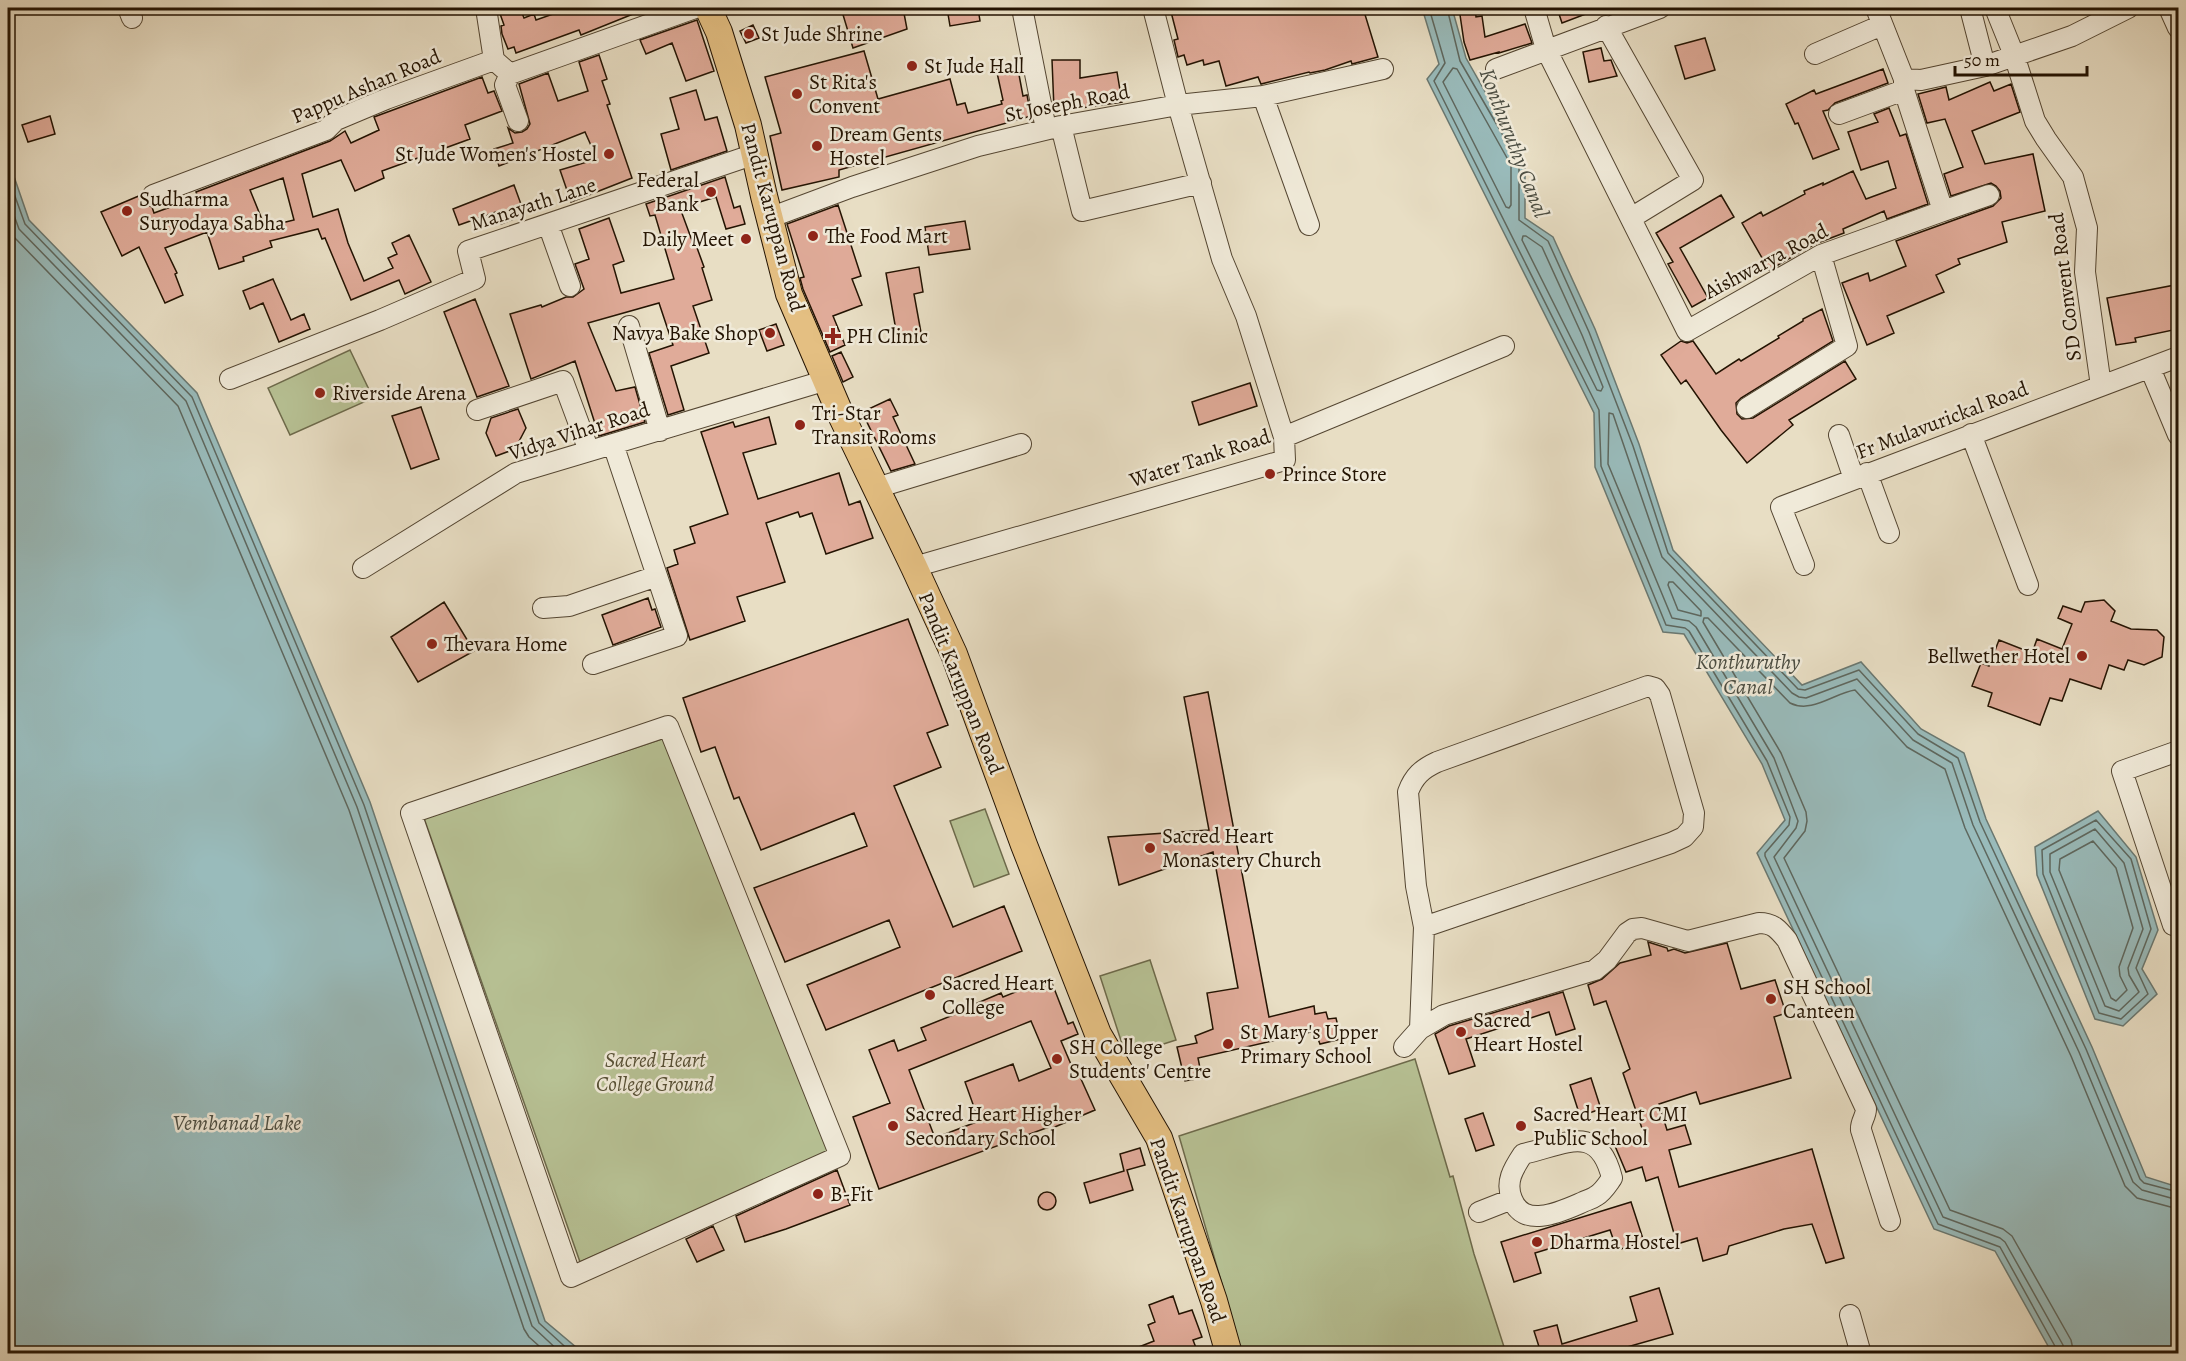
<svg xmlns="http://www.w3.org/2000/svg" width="2186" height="1361" font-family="Alegreya,serif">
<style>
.green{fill:#b7c194;stroke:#6d6a4b;stroke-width:1.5}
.water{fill:#9bb;stroke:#6a7871;stroke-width:1.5}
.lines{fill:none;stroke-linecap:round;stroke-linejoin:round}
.shore{stroke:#5e675e;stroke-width:1.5}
.building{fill:#e0ab99;stroke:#231302;stroke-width:1.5;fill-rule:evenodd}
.minor-casing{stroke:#544632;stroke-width:22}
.major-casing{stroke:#231302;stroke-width:28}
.minor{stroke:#f0ead9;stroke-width:20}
.major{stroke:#e4bf82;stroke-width:26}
.poi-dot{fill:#8f2418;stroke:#f0ead9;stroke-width:2}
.labels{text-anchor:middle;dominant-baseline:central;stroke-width:5;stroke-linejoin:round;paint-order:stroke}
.poi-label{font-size:21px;fill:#231302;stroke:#f0ead9;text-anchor:start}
.street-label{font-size:21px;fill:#231302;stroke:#f0ead9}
.park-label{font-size:21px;font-style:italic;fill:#575035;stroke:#f0ead9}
.water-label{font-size:22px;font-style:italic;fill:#4c4e43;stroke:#f0ead9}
</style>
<rect width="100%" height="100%" fill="#e8dec4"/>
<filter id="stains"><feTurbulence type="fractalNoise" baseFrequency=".00333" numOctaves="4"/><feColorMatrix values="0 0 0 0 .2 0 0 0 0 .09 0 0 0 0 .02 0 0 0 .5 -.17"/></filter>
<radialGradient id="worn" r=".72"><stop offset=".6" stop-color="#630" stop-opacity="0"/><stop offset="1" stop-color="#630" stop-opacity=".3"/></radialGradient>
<!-- green -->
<path class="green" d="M350 350 373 398 290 435 268 388Z
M665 738 830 1152 580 1262 424 818Z
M985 809 1009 874 974 887 950 821Z
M1150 960 1176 1040 1126 1056 1100 976Z
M1415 1059 1450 1177 1453 1176 1474 1254 1506 1353H1242L1179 1136Z"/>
<!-- water -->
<path class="water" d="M1422 8H1452L1466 58 1525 162V218L1553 237 1595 329 1639 444 1673 550 1802 685 1861 662 1921 729 1964 753 1986 819 2092 1047 2146 1177 2178 1187V1353H2052L1995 1251 1934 1229 1757 853 1785 820 1762 764 1684 634 1663 632 1595 467 1594 413 1427 79 1439 64Z
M8 159 29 220 197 393 370 802 545 1321 583 1353H8Z
M2098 811 2136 857 2158 930 2142 969 2157 994 2123 1026 2095 1019 2037 875 2035 847Z"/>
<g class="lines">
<!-- shore -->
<path class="shore" d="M1429 8 1445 63 1434 81 1599 410 1601 466 1666 625 1685 628 1689 631 1767 761 1790 817 1789 825 1765 853V856L1938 1224 2000 1247 2056 1348 2057 1354
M1447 8 1460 61 1519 163V220L1548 241 1589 332 1633 446 1668 553 1798 689 1805 690 1859 670 1918 734 1958 758 1980 822 2086 1049 2140 1179 2144 1183 2178 1192
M1453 68 1457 69 1511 165V205L1509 208 1506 207 1443 82Z
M8 177 25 224 192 397 364 805 539 1323 573 1354
M8 199 19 229 186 401 357 807 532 1326 562 1354
M8 226 13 236 178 406 349 810 524 1329 529 1337 548 1354
M1523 236H1526L1542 247 1582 335 1603 387 1601 391 1597 390 1522 240Z
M1669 582H1673L1701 611V616L1678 610 1668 585Z
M2096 820 2131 859 2151 929 2136 968 2148 994 2121 1019 2099 1013 2043 874 2042 850Z
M2095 829 2124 863 2143 929 2128 968 2129 975 2139 992 2119 1011 2105 1006 2050 872V854Z
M2093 841 2116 868 2133 928 2119 967 2120 976 2127 990 2116 1001 2111 998 2059 870 2060 859Z
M2064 1354 2063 1345 2005 1242 2000 1238 1943 1217 1774 857 1796 828 1798 821 1774 758 1696 627 1689 621 1672 618 1608 464 1609 413 1613 414 1662 557 1792 693 1799 697 1806 698 1857 679 1913 740 1952 763 1973 825 2079 1052 2133 1182 2142 1190 2178 1200
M2074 1354 2071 1340 2012 1236 2003 1229 1950 1210 1784 858 1805 831 1807 821 1806 812 1781 753 1703 622 1704 618H1708L1790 703C1812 714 1834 693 1855 690L1907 747 1945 769 1965 828 2071 1056 2125 1186 2137 1198 2178 1209"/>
</g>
<!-- building -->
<path class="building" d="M498 8H520L524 18 534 14 536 20 570 8H648L581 35 579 30 516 53 514 47 508 49 502 34 501 26 504 25Z
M841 8H903L907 29 853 48Z
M947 8H978L980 21 950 26Z
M1170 8H1284L1285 14 1340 13 1339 8H1363L1378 57 1352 64 1351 61 1325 70 1310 73 1309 72 1261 84 1258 77 1226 86 1219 61 1204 65 1203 60 1187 65 1184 55 1178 57 1174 40 1178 39Z
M1459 8H1475L1476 17 1482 16 1485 37 1525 24 1532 43 1499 53V52L1470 60 1464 42Z
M1557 8H1599V9L1562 23Z
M697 20 714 71 686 81 672 43 646 54 640 40Z
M753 25 759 38 746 43 740 31Z
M1705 38 1715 70 1685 79 1675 46Z
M1601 48 1604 61 1611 60 1617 76 1589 82 1583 52Z
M864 51 878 99 950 79 957 105 965 103 968 113 1002 104 1001 101 1003 100 996 68 1017 64 1023 96 1027 95 1031 116 839 170V177L782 190 770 136 781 133 765 77Z
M599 55 607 79 602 81 610 104 607 105 632 178 571 202 560 170 597 159 585 132 499 166 494 149 513 143 508 128 515 133 522 132 527 129 530 124 519 84 548 73 558 101 588 91 579 62Z
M1052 60H1080V78L1117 72 1122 102 1081 108 1054 109Z
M1883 69 1888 83 1835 103 1828 110 1823 111 1839 149 1813 159 1798 123 1795 124 1786 104 1814 90 1816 94Z
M482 77 488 93 494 91 502 111 465 125 470 139 382 171 384 178 355 191 341 160 302 174 313 217 338 209 348 243 364 281 393 268 388 258 397 254 392 243 409 235 431 282 405 294 399 280 351 300 325 238 322 239 318 229 270 241 272 247 243 257 244 261 219 269 207 232 165 248 177 273 175 274 183 295 165 303 139 247 122 256 101 212 141 195 145 204 152 207 154 213 198 197 196 192 330 141 345 131 351 143 379 130 374 117ZM283 178 294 220 265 227 250 190Z
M1990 82 1994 91 2011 84 2020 112 1972 131 1985 164 2033 154 2045 211 2002 222 2007 242 1958 259 1960 264 1936 275 1944 292 1887 316 1894 333 1867 345 1842 283 1868 273 1870 281 1906 266 1896 241 1993 206 2001 198 2000 191 1996 186 1991 183 1951 196 1944 174 1963 167 1945 119 1927 123 1918 94 1946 87 1949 100Z
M696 90 705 120 717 117 727 151 671 170 661 134 679 129 670 98Z
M1889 108 1900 136 1906 134 1928 204 1887 219 1884 211 1843 229 1844 233 1815 244 1769 270 1742 223 1761 212 1763 216 1805 194 1804 191 1823 183V185L1853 171 1866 199 1896 188 1888 161 1861 170 1848 132 1878 122 1874 114Z
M50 116 55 134 28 142 22 125Z
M725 177 734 208 740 206 745 224 726 229 716 197 680 208 694 246 696 245 704 267 702 268 712 300 693 306 709 353 671 366 684 410 668 415 649 353 673 345 659 303 588 323 616 391 635 387 645 422 599 436 575 361 531 379 510 314 541 305 542 307 566 297H573L584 289 575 264 589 259 579 229 609 218 624 261 613 265 621 293 674 279 655 215 650 216 646 204Z
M514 185 522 207 511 211 514 219 501 224 496 212 459 225 453 209Z
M1721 195 1734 217 1680 248 1708 298 1692 307 1668 264 1673 262 1656 233Z
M838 205 861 276 852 279 862 305 833 316 845 345 830 352 803 289 800 278 804 277 787 224Z
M965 221 970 249 929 255 925 227Z
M919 267 923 292 914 294 922 338 898 342 886 273Z
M273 279 291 320 304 314 310 329 279 342 263 303 250 309 243 291Z
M2175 285 2178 303V329L2135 338 2136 342 2116 345 2107 298Z
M475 299 509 386 477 397 444 312Z
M1822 309 1833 341 1741 398 1736 403 1737 414 1742 419 1753 418 1845 361 1856 379 1789 420 1793 425 1747 463 1721 430 1686 380 1681 384 1661 355 1681 341 1687 343 1693 341 1716 374 1739 359 1741 361 1779 338 1778 336 1803 321V319Z
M776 324 784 345 767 351 759 330Z
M841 352 853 377 843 382 832 356Z
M1250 383 1257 406 1199 425 1192 402Z
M890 399 898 415 893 417 915 464 891 471 862 412Z
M421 407 439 459 411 469 392 416Z
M518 409 526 428 515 449 496 456 486 433 491 418Z
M769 417 776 444 743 453 758 499 839 473 849 505 860 501 873 538 826 554 812 513 800 517 798 512 766 523 785 582 737 597 745 621 690 640 667 568 678 564 674 550 695 543 690 527 728 514 701 432 733 422 735 427Z
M648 598 652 610 655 609 661 627 613 645 602 615Z
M2104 600 2115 611 2111 621 2131 629 2157 630 2164 637 2162 657 2144 665 2128 660 2124 670 2109 665 2101 689 2070 679 2062 701 2050 698 2040 725 1988 706 1992 693 1972 686 1981 663 1989 666 1999 640 2032 653 2037 639 2062 649 2072 624 2058 618 2063 606 2081 612 2085 602Z
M444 602 474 651 418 682 391 637Z
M908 619 948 725 927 733 941 767 894 786 953 927 1004 906 1022 951 826 1030 807 985 900 947 889 920 785 962 754 888 867 846 854 813 761 850 739 797 734 799 715 747 701 752 683 698Z
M1208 692 1269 1017 1314 1006 1315 1014 1326 1012 1328 1019 1336 1018 1341 1039 1320 1044 1315 1031 1198 1058 1202 1078 1185 1081 1177 1047 1197 1043 1195 1036 1213 1029 1207 993 1238 988 1213 852 1119 885 1108 837 1209 830 1184 697Z
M1648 942 1667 948 1668 951 1674 949 1685 953 1727 943 1741 989 1775 980 1786 1013 1774 1017 1791 1078 1700 1104 1696 1092 1659 1104 1667 1130 1685 1125 1691 1144 1669 1150 1679 1187 1812 1149 1844 1258 1826 1263 1812 1224 1784 1229 1729 1246 1727 1254 1703 1261 1697 1238 1677 1244 1658 1177 1646 1181 1642 1167 1626 1172 1615 1146 1645 1137 1623 1073 1630 1069 1606 1001 1594 1005 1588 985 1602 979 1620 963 1651 955Z
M1050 978 1068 1024 1073 1022 1078 1034 1061 1041 1073 1069 1076 1068 1095 1110 1050 1129 1049 1127 879 1189 853 1117 890 1103 869 1050 894 1040 898 1051 926 1040 921 1028 968 1009V1007L1001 993 1003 997ZM1031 1021 1051 1068 1019 1081 1013 1064 965 1082 979 1121 935 1138 909 1070Z
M1563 992 1575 1029 1556 1035 1549 1012 1466 1039 1475 1066 1449 1074 1435 1034 1449 1026Z
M1591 1078 1601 1109 1580 1116 1570 1085Z
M1483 1113 1494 1145 1476 1151 1465 1119Z
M1140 1148 1145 1165 1127 1170 1133 1190 1090 1203 1084 1183 1124 1171 1120 1154Z
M837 1170 850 1205 786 1229 745 1242 736 1216Z
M1038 1201a9 9 0 1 1 18 0a9 9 0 1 1-18 0Z
M1631 1202 1644 1242 1617 1250 1610 1230 1535 1253 1541 1273 1514 1282 1501 1242Z
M713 1226 724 1250 697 1262 686 1239Z
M1659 1288 1673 1334 1606 1353H1541L1534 1331 1557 1325 1562 1344 1637 1321 1630 1297Z
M1173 1296 1179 1314 1192 1310 1202 1337 1193 1340 1198 1353H1126V1352L1154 1341 1148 1325 1155 1322 1149 1305Z"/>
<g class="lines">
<defs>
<path id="minor" d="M128 8 132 18
M486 8 494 60
M1022 8 1046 129
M1534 8 1546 49 1687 331 1821 255 1943 211 1904 90V79L1876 8
M1970 8 1985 66
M1995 8 2014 55 2035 121 2046 139 2073 177 2087 228 2085 272 2101 386
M2169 8 2178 28
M1606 26 1693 180 1631 218
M1815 54 1882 25
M494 60 510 74 695 8
M1496 69 1660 8
M510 74 505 85 518 121
M1904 79 1921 80 1985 66 2072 36 2128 8
M1263 96 1309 225
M1839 114 1904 90
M1061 126 1082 211 1201 183
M153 195 326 130 336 120 386 99 494 60
M1943 211 1989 195
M769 218 852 187 978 146 1061 126 1178 105 1263 96 1383 69
M548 224 570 286
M629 326 660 431
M2150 368 2178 435
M230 379 380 320 475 279 468 251 755 154
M1747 408 1847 346 1821 255
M477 410 563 381 589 451
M1971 434 2028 585
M1839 435 1854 479
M1284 437 1504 346
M1867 473 1889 533
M876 488 1021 444
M1804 565 1781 507 2178 357
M914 567 1285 460 1284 437 1246 316 1222 259 1178 105 1153 8
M363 568 516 473 827 380
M543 608 569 606 657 576
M593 664 677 636 613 444
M668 726 840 1156 571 1277 411 813Z
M2178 751 2122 771 2173 925 2178 923
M1420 1029 1424 927 1416 886 1408 792C1414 776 1422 769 1437 762L1648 686 1655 688 1660 695 1694 813 1693 827 1684 837 1671 843 1424 927
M1404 1047 1420 1029 1444 1015 1595 970 1607 960 1627 933 1633 929 1642 928 1688 941 1759 923C1773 923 1778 929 1787 940L1866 1109C1866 1117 1860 1122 1861 1130L1890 1221
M1479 1212 1512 1199C1505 1182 1513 1169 1523 1154 1564 1145 1598 1121 1612 1178 1607 1185 1603 1192 1596 1196 1592 1199 1587 1200 1583 1202 1562 1211 1524 1230 1512 1199
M1850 1315 1861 1354"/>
<path id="major" d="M708 8 719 32 748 125 764 196 789 294 840 413 914 567 954 654 1024 845 1098 1034 1159 1138 1214 1301 1229 1354"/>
</defs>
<!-- minor casing -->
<use href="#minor" class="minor-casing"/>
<!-- major casing -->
<use href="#major" class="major-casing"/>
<!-- minor -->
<use href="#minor" class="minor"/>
<!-- major -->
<use href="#major" class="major"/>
</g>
<!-- markers -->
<g class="poi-dot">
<circle cx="749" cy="34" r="6"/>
<circle cx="912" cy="66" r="6"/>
<circle cx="797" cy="94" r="6"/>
<circle cx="817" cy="146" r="6"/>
<circle cx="609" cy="154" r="6"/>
<circle cx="711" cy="192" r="6"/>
<circle cx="127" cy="211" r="6"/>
<circle cx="813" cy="236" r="6"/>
<circle cx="746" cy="239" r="6"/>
<circle cx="770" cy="333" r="6"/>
<path d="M830 327h6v6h6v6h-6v6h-6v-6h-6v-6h6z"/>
<circle cx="320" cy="393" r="6"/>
<circle cx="800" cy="425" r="6"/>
<circle cx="1270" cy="474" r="6"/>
<circle cx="432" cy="644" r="6"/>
<circle cx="2082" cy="656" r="6"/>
<circle cx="1150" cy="848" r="6"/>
<circle cx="930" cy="995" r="6"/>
<circle cx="1771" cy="999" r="6"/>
<circle cx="1461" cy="1032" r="6"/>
<circle cx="1228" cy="1044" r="6"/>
<circle cx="1057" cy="1059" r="6"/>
<circle cx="893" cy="1126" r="6"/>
<circle cx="1521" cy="1126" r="6"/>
<circle cx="818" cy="1194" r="6"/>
<circle cx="1537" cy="1242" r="6"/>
</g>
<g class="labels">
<!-- poi labels -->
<g class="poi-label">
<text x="761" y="34">St Jude Shrine</text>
<text x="924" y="66">St Jude Hall</text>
<text x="809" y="82">St Rita's<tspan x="809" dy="24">Convent</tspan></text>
<text x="829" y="134">Dream Gents<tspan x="829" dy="24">Hostel</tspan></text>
<text x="597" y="154" text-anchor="end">St Jude Women's Hostel</text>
<text x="699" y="180" text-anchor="end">Federal<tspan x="699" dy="24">Bank</tspan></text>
<text x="139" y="199">Sudharma<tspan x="139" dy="24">Suryodaya Sabha</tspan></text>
<text x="825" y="236">The Food Mart</text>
<text x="734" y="239" text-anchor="end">Daily Meet</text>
<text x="758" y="333" text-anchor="end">Navya Bake Shop</text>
<text x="846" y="336">PH Clinic</text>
<text x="332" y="393">Riverside Arena</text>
<text x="812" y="413">Tri-Star<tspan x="812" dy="24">Transit Rooms</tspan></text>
<text x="1282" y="474">Prince Store</text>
<text x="444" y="644">Thevara Home</text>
<text x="2070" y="656" text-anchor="end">Bellwether Hotel</text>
<text x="1162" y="836">Sacred Heart<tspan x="1162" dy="24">Monastery Church</tspan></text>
<text x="942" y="983">Sacred Heart<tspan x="942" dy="24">College</tspan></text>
<text x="1783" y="987">SH School<tspan x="1783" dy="24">Canteen</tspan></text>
<text x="1473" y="1020">Sacred<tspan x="1473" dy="24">Heart Hostel</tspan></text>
<text x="1240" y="1032">St Mary's Upper<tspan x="1240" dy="24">Primary School</tspan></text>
<text x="1069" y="1047">SH College<tspan x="1069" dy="24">Students' Centre</tspan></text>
<text x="905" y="1114">Sacred Heart Higher<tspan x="905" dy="24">Secondary School</tspan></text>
<text x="1533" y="1114">Sacred Heart CMI<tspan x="1533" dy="24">Public School</tspan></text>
<text x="830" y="1194">B-Fit</text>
<text x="1549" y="1242">Dharma Hostel</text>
</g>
<!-- street labels -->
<g class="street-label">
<text transform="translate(366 86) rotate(-23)">Pappu Ashan Road</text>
<text transform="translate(1067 103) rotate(-11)">St Joseph Road</text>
<text transform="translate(533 204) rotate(-18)">Manayath Lane</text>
<text transform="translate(773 217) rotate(75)">Pandit Karuppan Road</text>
<text transform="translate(1766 261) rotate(-28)">Aishwarya Road</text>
<text transform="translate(2065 287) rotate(-97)">SD Convent Road</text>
<text transform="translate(1942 420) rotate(-21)">Fr Mulavurickal Road</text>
<text transform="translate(579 431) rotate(-18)">Vidya Vihar Road</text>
<text transform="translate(1200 458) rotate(-18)">Water Tank Road</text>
<text transform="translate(961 683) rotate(68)">Pandit Karuppan Road</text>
<text transform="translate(1188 1230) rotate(71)">Pandit Karuppan Road</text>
</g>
<!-- park labels -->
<g class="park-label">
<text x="655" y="1060">Sacred Heart<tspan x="655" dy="24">College Ground</tspan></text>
</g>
<!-- water labels -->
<g class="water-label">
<text transform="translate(1514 143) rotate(69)">Konthuruthy Canal</text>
<text x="1748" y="662">Konthuruthy<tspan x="1748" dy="25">Canal</tspan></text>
<text x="237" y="1123">Vembanad Lake</text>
</g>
</g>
<!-- margin -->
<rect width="2186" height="1361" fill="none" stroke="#e8dec4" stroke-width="30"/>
<rect x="9" y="9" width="2168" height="1343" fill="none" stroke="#231302" stroke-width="3"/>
<rect x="15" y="15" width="2156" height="1331" fill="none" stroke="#231302" stroke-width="1.5"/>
<!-- scale -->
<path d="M1955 66v9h132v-9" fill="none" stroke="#231302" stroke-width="3"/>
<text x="1964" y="66" font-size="18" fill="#231302" stroke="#f0ead9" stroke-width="4.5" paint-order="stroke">50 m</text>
<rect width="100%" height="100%" filter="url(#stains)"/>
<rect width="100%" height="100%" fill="url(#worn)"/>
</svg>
